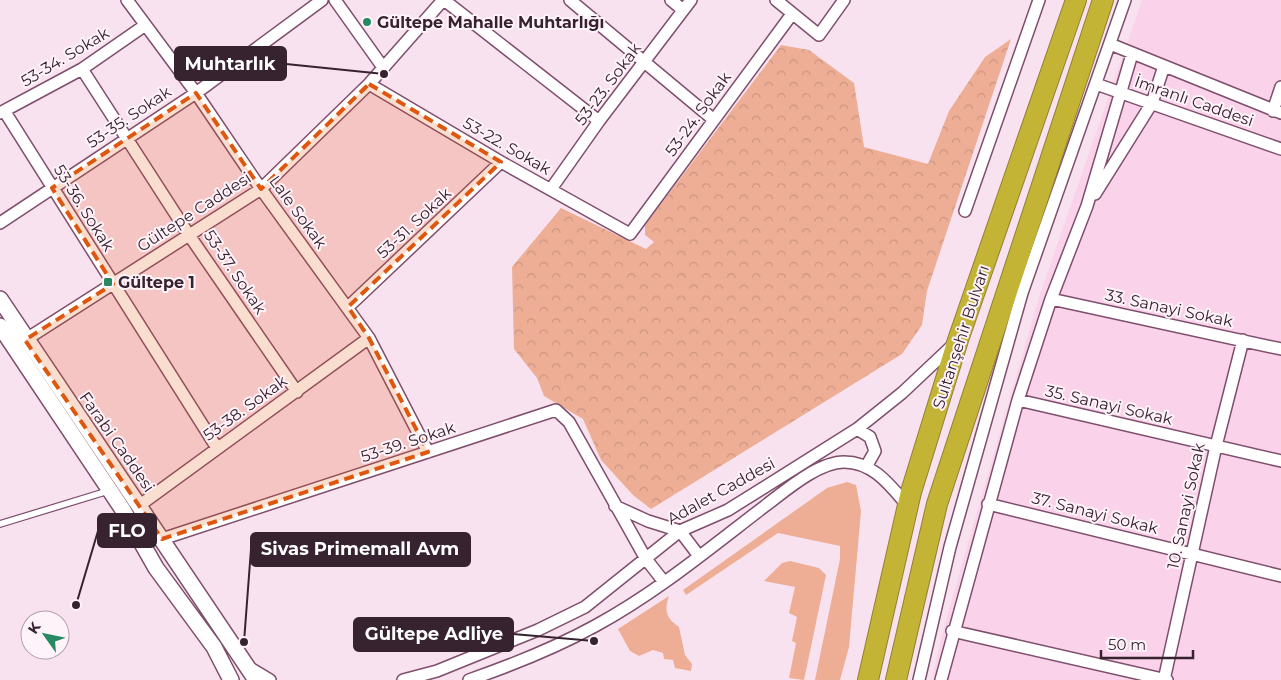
<svg xmlns="http://www.w3.org/2000/svg" width="1281" height="680" font-family="Montserrat,sans-serif">
<style>
.built{fill:#fad3ea}
.grass{fill:#edae95}
.park{fill:url(#park-crowns)}
.lines{fill:none;stroke-linecap:round;stroke-linejoin:round}
.lane-casing{stroke:#7e4e6c;stroke-width:8}
.street-casing{stroke:#7e4e6c;stroke-width:14}
.secondary-casing{stroke:#7e4e6c;stroke-width:18}
.highway-casing{stroke:#928134;stroke-width:22}
.lane{stroke:#fff;stroke-width:5.5}
.street{stroke:#fff;stroke-width:11}
.secondary{stroke:#fff;stroke-width:15}
.highway{stroke:#c3b436;stroke-width:20}
.marked{fill:#df560e;fill-opacity:0.2;stroke:#df560e;stroke-width:4;stroke-dasharray:10 6;stroke-linejoin:round}
.poi-dot{fill:#278962;stroke:#fff3fa;stroke-width:2}
.labels{text-anchor:middle;dominant-baseline:central;stroke-width:4;stroke-linejoin:round;paint-order:stroke}
.poi-label{font-size:16px;font-weight:bold;fill:#37222f;stroke:#fff3fa;text-anchor:start}
.street-label{font-size:16px;fill:#37222f;stroke:#fff3fa}
.leader{fill:none;stroke:#37222f;stroke-width:2}
.callout-dot{fill:#37222f;stroke:#fff3fa;stroke-width:2}
.callout{fill:#37222f;stroke:#37222f;stroke-width:2}
.callout-label{font-size:18px;text-anchor:middle;font-weight:bold;fill:#fff}
</style>
<defs>
<pattern id="park-crowns" width="20" height="18" patternUnits="userSpaceOnUse" patternTransform="scale(1.25)"><rect width="20" height="18" fill="#edae95"/><path d="M2 6a3 3 0 1 1 6 0M12 15a3 3 0 1 1 6 0" fill="none" stroke="#cc9581"/></pattern>
</defs>
<rect width="100%" height="100%" fill="#f9e2ef"/>
<!-- built -->
<path class="built" d="M1142 0H1281V680H932L942 634 1039 297Z"/>
<!-- grass -->
<path class="grass" d="M847 482 856 485 861 511 849 647 840 680H815L840 559V546L778 533 686 595 683 590 827 488Z
M790 561 819 568 826 575 804 680 789 678 796 643 792 641 797 617 789 613 795 587 764 581 782 563Z
M669 596C664 611 666 618 679 627L685 655 692 664 691 671 675 668 673 660 664 659 663 653 653 650 639 656 630 651 618 629Z"/>
<!-- park -->
<path class="park" d="M1011 39 927 291 922 325 902 354 651 509 633 495 601 460 583 419 544 396 537 378 514 349 512 267 561 208 646 249 654 242 645 235V225L781 45 809 50 854 83 864 147 928 164 949 111 985 57Z"/>
<g class="lines">
<defs>
<path id="lane" d="M0 524 108 491"/>
<path id="street" d="M127 0 196 93 261 189 369 338 428 452
M335 0 382 66
M444 0 599 121
M570 0 714 120
M671 0 683 10
M776 0 819 35 844 0
M1110 44 1281 113
M82 69 189 235 297 392
M369 84 501 162 630 234 792 14
M1096 84 1281 149
M1273 111 1281 87
M5 112 217 448
M0 113 82 69 144 26
M551 189 599 121 691 0
M1095 194 1152 103 1164 66
M965 211 1039 0
M0 223 196 93 322 0
M1051 299 1281 349
M348 307 501 162
M25 340 261 189 369 84 443 0
M1018 400 1281 461
M857 429 870 437 875 451 866 467
M988 504 1281 576
M140 505 369 338
M615 506 648 521 680 531 699 556
M162 539 556 410 569 422 646 559 664 582
M952 631 1167 680
M250 668 270 680
M403 680 437 671 538 630 585 607 680 531 728 510 857 429 902 393 953 345
M469 680C512 665 555 648 595 626 656 593 710 548 765 506 785 491 818 462 844 462 873 462 890 485 907 505
M919 680 950 547 1022 293 1125 0
M941 680 1018 400 1051 299 1087 206 1132 54
M1164 680 1216 446 1243 340"/>
<path id="secondary" d="M0 299 256 680
M0 326 123 510 156 568 214 647 231 680"/>
<path id="highway" d="M868 680 911 492 958 340 1076 0
M896 680 937 504 1103 0"/>
</defs>
<!-- lane casing -->
<use href="#lane" class="lane-casing"/>
<!-- street casing -->
<use href="#street" class="street-casing"/>
<!-- secondary casing -->
<use href="#secondary" class="secondary-casing"/>
<!-- highway casing -->
<use href="#highway" class="highway-casing"/>
<!-- lane -->
<use href="#lane" class="lane"/>
<!-- street -->
<use href="#street" class="street"/>
<!-- secondary -->
<use href="#secondary" class="secondary"/>
<!-- highway -->
<use href="#highway" class="highway"/>
</g>
<!-- marked area -->
<path class="marked" d="M369 84 501 162 348 307 369 338 428 452 162 539 25 340 113 284 52 188 196 93 261 189Z"/>
<!-- markers -->
<g class="poi-dot">
<circle cx="367" cy="22" r="5"/>
<rect x="103" y="277" width="10" height="10" rx="2.5"/>
</g>
<g class="labels">
<!-- poi labels -->
<g class="poi-label">
<text x="377" y="22">Gültepe Mahalle Muhtarlığı</text>
<text x="118" y="282">Gültepe 1</text>
</g>
<!-- street labels -->
<g class="street-label">
<text transform="translate(65 57) rotate(-31)">53-34. Sokak</text>
<text transform="translate(608 84) rotate(-53)">53-23. Sokak</text>
<text transform="translate(1194 101) rotate(19)">İmranlı Caddesi</text>
<text transform="translate(698 114) rotate(-54)">53-24. Sokak</text>
<text transform="translate(129 117) rotate(-34)">53-35. Sokak</text>
<text transform="translate(507 146) rotate(30)">53-22. Sokak</text>
<text transform="translate(84 208) rotate(58)">53-36. Sokak</text>
<text transform="translate(194 212) rotate(-33)">Gültepe Caddesi</text>
<text transform="translate(298 212) rotate(54)">Lale Sokak</text>
<text transform="translate(414 223) rotate(-43)">53-31. Sokak</text>
<text transform="translate(235 272) rotate(56)">53-37. Sokak</text>
<text transform="translate(1169 308) rotate(12)">33. Sanayi Sokak</text>
<text transform="translate(961 337) rotate(-72)">Sultanşehir Bulvarı</text>
<text transform="translate(1109 405) rotate(13)">35. Sanayi Sokak</text>
<text transform="translate(245 408) rotate(-36)">53-38. Sokak</text>
<text transform="translate(117 442) rotate(55)">Farabi Caddesi</text>
<text transform="translate(408 442) rotate(-18)">53-39. Sokak</text>
<text transform="translate(721 491) rotate(-29)">Adalet Caddesi</text>
<text transform="translate(1186 506) rotate(-78)">10. Sanayi Sokak</text>
<text transform="translate(1095 513) rotate(14)">37. Sanayi Sokak</text>
</g>
</g>
<!-- callouts -->
<path class="leader" d="M384 74L286 64M76 605L98 531M244 642L251 549M594 641L513 634"/>
<g class="callout-dot">
<circle cx="384" cy="74" r="5"/>
<circle cx="76" cy="605" r="5"/>
<circle cx="244" cy="642" r="5"/>
<circle cx="594" cy="641" r="5"/>
</g>
<g class="callout">
<rect x="175" y="47" width="111" height="33" rx="5"/>
<rect x="98" y="514" width="58" height="33" rx="5"/>
<rect x="251" y="533" width="219" height="33" rx="5"/>
<rect x="354" y="618" width="159" height="33" rx="5"/>
</g>
<g class="callout-label">
<text x="230" y="70">Muhtarlık</text>
<text x="127" y="537">FLO</text>
<text x="360" y="555">Sivas Primemall Avm</text>
<text x="434" y="640">Gültepe Adliye</text>
</g>
<!-- north arrow -->
<g transform="translate(45 635) rotate(303)"><circle r="24" fill="#fff3fa" stroke="#af9fa9"/>
<path d="M0-4L9 19L0 12L-9 19Z" fill="#278962"/>
<text y="-8" font-size="14" font-weight="bold" text-anchor="middle" fill="#37222f">K</text>
</g>
<!-- scale -->
<path d="M1101 650v8h92v-8" fill="none" stroke="#37222f" stroke-width="2.5"/>
<text x="1108" y="650" font-size="15" fill="#37222f" stroke="#fff3fa" stroke-width="4" paint-order="stroke">50 m</text>
</svg>
